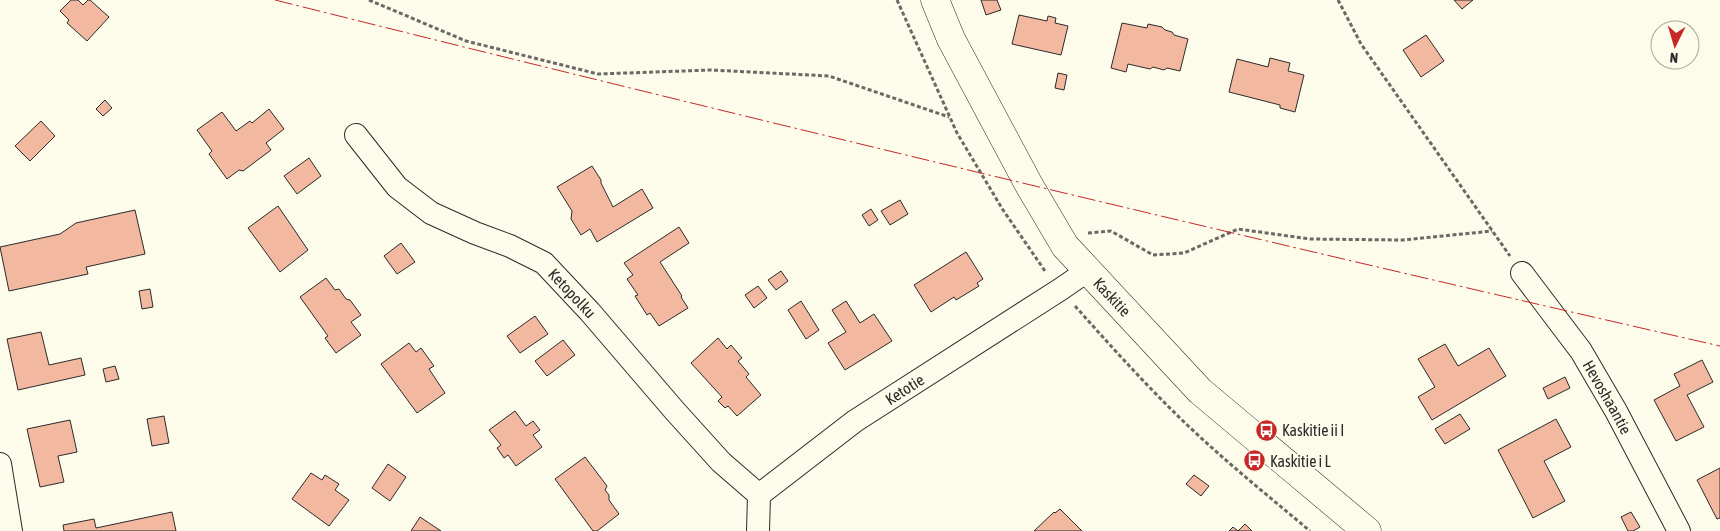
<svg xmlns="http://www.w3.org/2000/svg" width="1720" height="531" font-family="'Asap Condensed',sans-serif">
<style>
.building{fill:#f2b8a0;stroke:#2b2b2b}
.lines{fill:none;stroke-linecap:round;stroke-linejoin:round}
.minor-casing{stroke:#2b2b2b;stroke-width:24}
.tertiary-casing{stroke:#2b2b2b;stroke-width:29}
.path{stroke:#6a6964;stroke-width:3;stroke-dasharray:4 2.5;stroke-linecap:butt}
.minor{stroke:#fdfbea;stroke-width:22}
.tertiary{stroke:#fdfbea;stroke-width:28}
.power{stroke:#c62828;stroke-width:1;stroke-dasharray:18 4 2.5 4;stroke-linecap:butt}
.labels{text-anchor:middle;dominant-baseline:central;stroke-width:4;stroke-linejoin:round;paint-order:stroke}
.street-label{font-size:16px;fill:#2b2b2b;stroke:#fdfbea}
.poi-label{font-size:16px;fill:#2b2b2b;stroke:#fdfbea;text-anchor:start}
</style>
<rect width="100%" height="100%" fill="#fdfbea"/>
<!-- building -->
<path class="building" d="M71 0H78L83 5 88 0H90L109 17 87 41 67 23 69 20 60 11Z
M981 0H997L1001 10 986 15Z
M1454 0H1473L1462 9Z
M1019 15 1047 21 1048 16 1056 18 1055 23 1068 26 1061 55 1012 44Z
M1122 23 1147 28 1148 24 1162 27 1165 30 1172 32 1174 35 1188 39 1180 71 1167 68 1164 70 1153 67 1150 69 1128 64 1126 72 1111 68Z
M1426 35 1444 61 1421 77 1403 50Z
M1270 58 1290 63 1288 71 1304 75 1295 112 1280 108V105L1229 92 1237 59 1268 67Z
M1058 73 1067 75 1064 90 1055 88Z
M105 100 112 108 103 116 96 109Z
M269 109 284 129 266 143 271 150 243 171 239 170 227 179 209 154 212 151 197 130 222 112 236 131 250 121 252 123Z
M41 121 55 136 30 161 15 146Z
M309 158 321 176 297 194 284 176Z
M592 166 601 180V183L613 207 642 189 653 208 597 242 590 229 581 235 571 219 572 211 557 187Z
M900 200 908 214 890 225 881 211Z
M278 206 308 250 280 272 248 228Z
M871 209 878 220 869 226 862 215Z
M135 210 145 254 86 267 88 274 9 291 0 247 60 234 76 223Z
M679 227 689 243 660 262 682 296 681 297 688 308 659 326 650 313 647 315 635 296 638 295 627 279 633 275 624 263Z
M401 243 415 262 397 274 384 256Z
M966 252 983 279 977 283 979 286 956 300 954 297 931 312 914 285Z
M781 271 788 281 776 290 768 280Z
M326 278 335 290 339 289 346 299 350 300 361 315 351 322 361 335 336 353 325 338 328 336 300 297Z
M758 286 767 298 754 308 745 295Z
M150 289 153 307 142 309 139 291Z
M801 301 819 330 806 339 788 310Z
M846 301 860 323 874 314 892 341 845 370 828 343 846 332 832 310Z
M535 316 548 334 520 353 507 336Z
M41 332 49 365 81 358 85 375 18 390 7 339Z
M718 338 727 349 731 345 742 358 738 361 749 374 746 377 761 395 737 416 728 406 725 408 718 401 722 397 691 363Z
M563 340 575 355 547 376 535 361Z
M409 343 416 352 421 348 434 366 429 369 445 393 417 413 381 364Z
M1445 344 1458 366 1489 348 1506 376 1432 420 1418 397 1435 387 1418 359Z
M1702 360 1713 382 1687 395 1704 427 1676 441 1654 400 1680 386 1674 374Z
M115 366 119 379 106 382 103 369Z
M1565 377 1570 388 1548 399 1543 388Z
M515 411 526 426 533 421 540 430 533 435 542 447 516 466 508 455 504 458 497 448 501 445 489 430Z
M1460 414 1470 429 1445 444 1435 429Z
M164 416 169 443 152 446 147 419Z
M1556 419 1571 447 1544 461 1565 501 1533 518 1498 450Z
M70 420 77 452 58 456 64 482 40 487 27 429Z
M585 457 607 486 605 490 609 495V500L619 514 597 531H593L555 479Z
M388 464 406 477 390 501 372 488Z
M1720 468V518L1717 519 1697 480Z
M311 473 322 480 325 475 339 484 335 490 349 500 329 526 292 499Z
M1194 475 1209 486 1201 496 1186 484Z
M1060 509 1082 531H1034L1054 512 1055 513Z
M172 512 176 531H64L63 525 94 519 96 528Z
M1631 512 1640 527 1633 531H1628L1621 517Z
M420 517 441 531H411Z
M1245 524 1252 531H1229L1233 527 1238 531Z"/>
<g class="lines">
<defs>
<g id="minor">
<path id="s1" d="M356 135 397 187 431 213 475 233 510 246 544 263 590 312 674 410 721 462 759 495"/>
<path id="s2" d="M1522 273 1581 351 1616 411 1679 531"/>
<path d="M0 464 11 531"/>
<path id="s3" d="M758 531 759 495 855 421 1061 289 1087 271"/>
</g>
<g id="tertiary">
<path id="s4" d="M935 0 951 39 1029 185 1065 246 1200 391 1367 531"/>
</g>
</defs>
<!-- minor casing -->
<use href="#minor" class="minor-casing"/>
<!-- tertiary casing -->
<use href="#tertiary" class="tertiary-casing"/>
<!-- path -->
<path class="path" d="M369 0 466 41 598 74 711 70 829 76 949 117
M897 0 957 133 1003 210 1045 271
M1338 0 1361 44 1510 256
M1088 233 1111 231 1153 255 1184 253 1238 229 1310 239 1403 240 1492 231
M1075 306C1109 344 1143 382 1180 418 1221 458 1266 494 1310 531"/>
<!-- minor -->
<use href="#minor" class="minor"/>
<!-- tertiary -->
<use href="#tertiary" class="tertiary"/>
<!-- power -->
<path class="power" d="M275 0C755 120 1237 236 1720 346"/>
</g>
<!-- icons -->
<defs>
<symbol id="bus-disc" viewBox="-11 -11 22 22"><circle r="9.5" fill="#c62828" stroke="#fdfbea"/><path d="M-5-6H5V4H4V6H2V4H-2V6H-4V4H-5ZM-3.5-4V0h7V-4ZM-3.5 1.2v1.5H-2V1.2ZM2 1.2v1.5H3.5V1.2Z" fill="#fff"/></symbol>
</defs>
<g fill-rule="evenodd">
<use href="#bus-disc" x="1254" y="418" width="25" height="25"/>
<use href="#bus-disc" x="1242" y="448" width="25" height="25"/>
</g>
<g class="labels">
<!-- street labels -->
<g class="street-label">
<text stroke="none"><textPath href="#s1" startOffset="274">Ketopolku</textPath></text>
<text stroke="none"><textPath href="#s4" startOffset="348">Kaskitie</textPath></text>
<text stroke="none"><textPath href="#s3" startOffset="216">Ketotie</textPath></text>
<text stroke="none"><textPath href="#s2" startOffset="151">Hevoshaantie</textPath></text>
</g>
<!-- poi labels -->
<g class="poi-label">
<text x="1282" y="430">Kaskitie ii I</text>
<text x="1270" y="461">Kaskitie i L</text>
</g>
</g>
<!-- north arrow -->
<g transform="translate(1675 45) rotate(185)"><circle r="24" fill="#fdfbea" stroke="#a9a89e"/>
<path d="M0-4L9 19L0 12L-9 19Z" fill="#c62828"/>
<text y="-8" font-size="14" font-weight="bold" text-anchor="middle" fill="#2b2b2b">N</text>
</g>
</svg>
